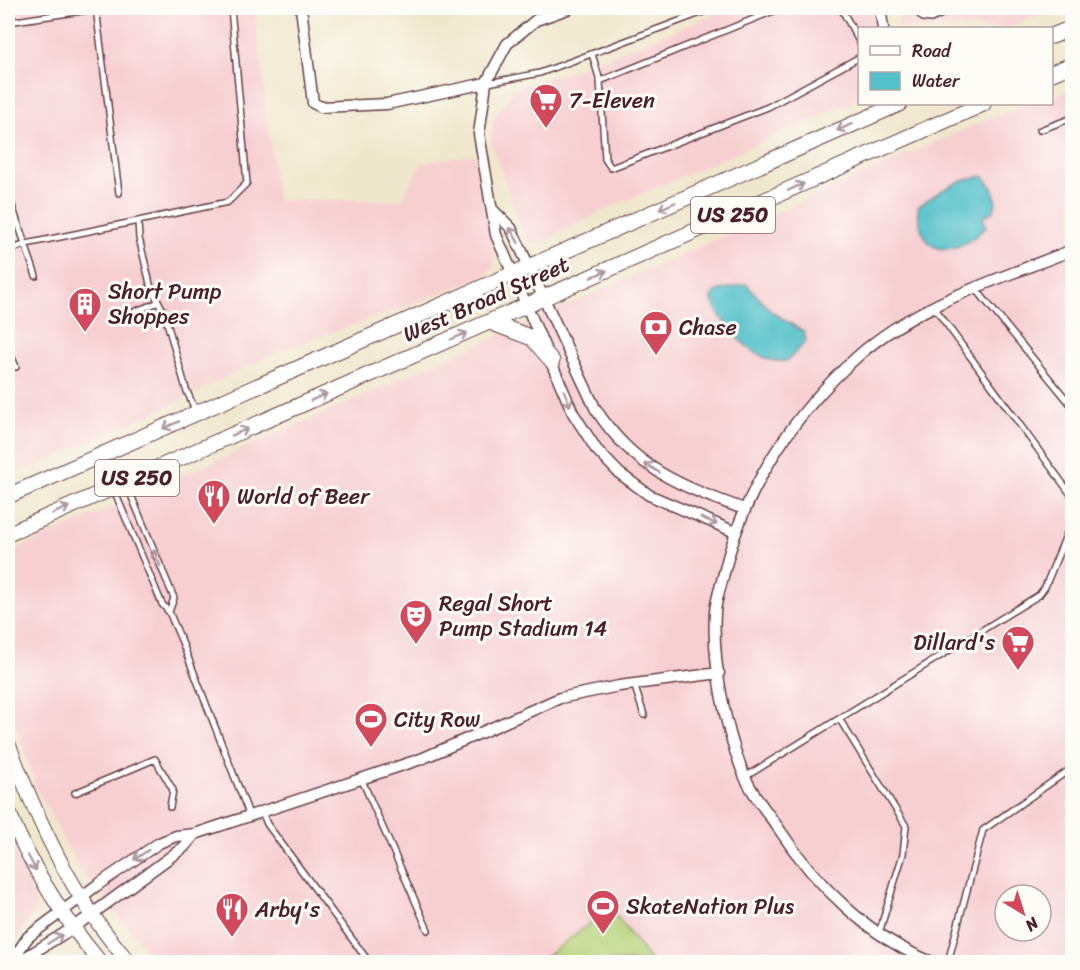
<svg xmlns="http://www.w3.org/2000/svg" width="1080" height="970" font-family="Sriracha,sans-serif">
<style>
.built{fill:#f7cfd1;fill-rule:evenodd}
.green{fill:#b6d379;stroke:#807952;stroke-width:1.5}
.water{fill:#53c1c9;stroke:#4e707a;stroke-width:1.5}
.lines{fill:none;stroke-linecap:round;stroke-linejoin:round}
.lane-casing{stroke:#633d43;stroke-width:8}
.street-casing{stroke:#633d43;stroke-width:13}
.secondary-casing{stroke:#633d43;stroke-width:16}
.primary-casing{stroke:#633d43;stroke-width:17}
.lane{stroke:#fff;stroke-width:5}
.street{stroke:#fff;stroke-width:10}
.secondary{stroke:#fff;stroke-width:14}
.primary{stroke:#fff;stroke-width:15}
.oneway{stroke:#ae9aa0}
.labels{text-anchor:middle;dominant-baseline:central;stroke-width:6;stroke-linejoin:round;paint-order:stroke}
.shield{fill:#fdfcf7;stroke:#806168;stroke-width:1.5}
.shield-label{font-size:21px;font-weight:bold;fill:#4a1f2b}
.poi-label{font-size:22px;fill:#4a1f2b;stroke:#fdfcf7;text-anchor:start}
.street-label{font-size:22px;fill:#4a1f2b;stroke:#fdfcf7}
</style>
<rect width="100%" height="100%" fill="#fdfcf7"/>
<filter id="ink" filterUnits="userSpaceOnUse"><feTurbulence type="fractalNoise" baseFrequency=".0167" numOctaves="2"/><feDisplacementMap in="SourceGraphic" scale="12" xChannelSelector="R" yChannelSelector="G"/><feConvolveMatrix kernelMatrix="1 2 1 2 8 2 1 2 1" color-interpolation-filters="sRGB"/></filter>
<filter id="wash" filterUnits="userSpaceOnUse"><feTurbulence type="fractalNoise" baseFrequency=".008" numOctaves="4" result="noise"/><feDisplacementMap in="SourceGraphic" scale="24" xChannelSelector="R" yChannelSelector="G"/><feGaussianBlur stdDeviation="1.35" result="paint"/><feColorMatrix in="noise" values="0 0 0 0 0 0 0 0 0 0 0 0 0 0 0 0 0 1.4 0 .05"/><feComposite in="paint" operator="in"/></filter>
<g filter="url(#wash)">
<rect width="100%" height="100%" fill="#efe7cb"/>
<!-- built -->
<path class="built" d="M8 8H255L277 200H401L422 163 475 154 495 253 493 268 485 275 421 301 272 354 175 403 36 466 8 476Z
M730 8H872L875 28H860L859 99 598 213 540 243 531 244 524 235 491 143 492 124 514 88 577 69Z
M896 8H1057L1007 28H898Z
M1072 89V962H157L80 871 35 785 8 703V553L990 118 1031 104H1052V96ZM1005 895H1041V931H1005Z
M8 835 36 904 34 912 8 952Z"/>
<!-- green -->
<path class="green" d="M610 908 651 961 539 962Z"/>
<!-- water -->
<path class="water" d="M983 176C993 186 999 197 994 211L983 217 986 227C954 259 919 259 918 207 939 191 956 180 983 176Z
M746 284 772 312 804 332 806 341 788 360C758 369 718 322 711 297L717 291Z"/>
</g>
<g filter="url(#ink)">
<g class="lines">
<defs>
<path id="lane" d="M96 8 119 193
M841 8 860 43
M913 8 923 18 931 19 955 8
M8 22 96 9
M592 54 600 81 605 159 611 168 768 107 860 57
M600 81 781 8
M488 83 540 73 714 8
M1040 130 1072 118
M8 194 36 276
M138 221 228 202 247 183 231 8
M8 251 26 244 138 221 139 238 151 288 164 312 186 389 196 412
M976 289 1072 406
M934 307 1072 496
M126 315 159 302
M8 348 16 367
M126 483 174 598 169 612
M114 490 162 604 169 612 182 642 249 814
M634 684 644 715
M840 720 906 826 903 854 879 933
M745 777 1039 595 1045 587 1072 521
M361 778 428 930
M75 793 155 759 173 790 170 807
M262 812 267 824 369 962
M948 962 983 830 1072 768"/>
<path id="street" d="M301 8 313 103 321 107 387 104 486 83
M570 8 536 20 507 44 486 83 479 134 496 235 573 413 596 449 619 473 649 495 735 532
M880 8 883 28
M492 209 511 228 595 408C633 468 680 486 744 509
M11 962 28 937 96 886 159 843 176 836 195 834 421 759 560 698 619 686 719 673
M18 962 73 928 184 847 195 834
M932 962C870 938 815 884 779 829 767 812 752 794 744 775 725 729 712 662 715 612 716 599 721 586 724 573 744 488 793 414 858 356 917 303 1000 279 1072 250"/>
<path id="secondary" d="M8 743C38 822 73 899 129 962
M8 810C30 866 62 916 100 962"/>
<path id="primary" d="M1052 36 1072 28
M1052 73 1072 65
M490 322 532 338 552 361
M8 496 899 104
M8 534 983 104"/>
</defs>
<!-- lane casing -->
<use href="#lane" class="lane-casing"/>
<!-- street casing -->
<use href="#street" class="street-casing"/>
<!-- secondary casing -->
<use href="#secondary" class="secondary-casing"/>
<!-- primary casing -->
<use href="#primary" class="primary-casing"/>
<!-- lane -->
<use href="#lane" class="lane"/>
<!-- street -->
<use href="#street" class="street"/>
<!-- secondary -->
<use href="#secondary" class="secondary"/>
<!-- primary -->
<use href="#primary" class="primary"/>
</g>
<!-- one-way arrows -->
<defs><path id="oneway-shaft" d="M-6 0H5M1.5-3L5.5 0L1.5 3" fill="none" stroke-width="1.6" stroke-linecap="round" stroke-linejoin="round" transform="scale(1.5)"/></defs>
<g class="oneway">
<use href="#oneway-shaft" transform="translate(845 127) rotate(156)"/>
<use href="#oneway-shaft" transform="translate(796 187) rotate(-24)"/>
<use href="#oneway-shaft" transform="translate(667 206) rotate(156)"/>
<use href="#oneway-shaft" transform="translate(514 235) rotate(-120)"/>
<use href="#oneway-shaft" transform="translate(599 274) rotate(-24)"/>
<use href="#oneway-shaft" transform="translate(459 336) rotate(-23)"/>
<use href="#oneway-shaft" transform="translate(319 397) rotate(-24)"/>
<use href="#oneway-shaft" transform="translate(567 398) rotate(68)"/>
<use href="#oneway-shaft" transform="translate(171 425) rotate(156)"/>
<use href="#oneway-shaft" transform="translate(240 432) rotate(-24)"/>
<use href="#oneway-shaft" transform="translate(652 468) rotate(-148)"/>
<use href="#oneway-shaft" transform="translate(61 510) rotate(-24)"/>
<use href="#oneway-shaft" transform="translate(709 521) rotate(23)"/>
<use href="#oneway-shaft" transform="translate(157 558) rotate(-112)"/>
<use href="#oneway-shaft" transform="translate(141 855) rotate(146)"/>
<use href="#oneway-shaft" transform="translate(32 863) rotate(62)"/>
<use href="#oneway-shaft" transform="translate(55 939) rotate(-32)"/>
</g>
</g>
<!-- icons -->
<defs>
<symbol id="supermarket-pin" viewBox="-11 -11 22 30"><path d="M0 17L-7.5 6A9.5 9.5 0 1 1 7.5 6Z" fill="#d1495b" stroke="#fdfcf7"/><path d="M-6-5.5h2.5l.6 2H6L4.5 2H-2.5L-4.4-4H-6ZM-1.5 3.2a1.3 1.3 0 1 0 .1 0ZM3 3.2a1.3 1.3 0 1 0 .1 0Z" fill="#fff"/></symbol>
<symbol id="building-pin" viewBox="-11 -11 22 30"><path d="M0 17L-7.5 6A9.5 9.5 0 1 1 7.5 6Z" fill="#d1495b" stroke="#fdfcf7"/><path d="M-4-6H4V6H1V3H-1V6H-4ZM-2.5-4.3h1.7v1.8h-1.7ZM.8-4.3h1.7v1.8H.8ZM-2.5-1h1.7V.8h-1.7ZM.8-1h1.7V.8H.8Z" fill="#fff"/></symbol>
<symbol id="bank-pin" viewBox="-11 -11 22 30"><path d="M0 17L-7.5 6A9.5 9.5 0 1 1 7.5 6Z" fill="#d1495b" stroke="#fdfcf7"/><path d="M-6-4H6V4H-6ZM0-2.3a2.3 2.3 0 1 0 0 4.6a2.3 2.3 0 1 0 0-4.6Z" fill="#fff"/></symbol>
<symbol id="restaurant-pin" viewBox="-11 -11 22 30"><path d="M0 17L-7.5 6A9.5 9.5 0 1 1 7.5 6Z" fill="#d1495b" stroke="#fdfcf7"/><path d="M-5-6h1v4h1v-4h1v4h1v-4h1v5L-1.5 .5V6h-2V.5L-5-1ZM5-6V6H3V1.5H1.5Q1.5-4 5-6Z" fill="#fff"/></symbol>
<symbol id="theatre-pin" viewBox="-11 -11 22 30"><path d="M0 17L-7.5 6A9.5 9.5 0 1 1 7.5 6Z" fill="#d1495b" stroke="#fdfcf7"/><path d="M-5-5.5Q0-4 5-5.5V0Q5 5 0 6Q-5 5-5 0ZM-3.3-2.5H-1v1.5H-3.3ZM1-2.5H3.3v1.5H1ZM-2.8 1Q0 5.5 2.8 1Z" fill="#fff"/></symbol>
<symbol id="stadium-pin" viewBox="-11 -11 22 30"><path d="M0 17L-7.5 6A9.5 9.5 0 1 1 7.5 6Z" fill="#d1495b" stroke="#fdfcf7"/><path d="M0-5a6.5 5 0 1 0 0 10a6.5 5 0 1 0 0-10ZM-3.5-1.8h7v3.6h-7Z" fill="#fff"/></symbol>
</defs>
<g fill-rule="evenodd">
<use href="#supermarket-pin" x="527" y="81" width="38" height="52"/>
<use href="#building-pin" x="66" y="285" width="38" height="52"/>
<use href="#bank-pin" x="637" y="308" width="38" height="52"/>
<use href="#restaurant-pin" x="195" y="477" width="38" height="52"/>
<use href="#theatre-pin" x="397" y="597" width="38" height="52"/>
<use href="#supermarket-pin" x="999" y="623" width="38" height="52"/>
<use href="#stadium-pin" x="352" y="700" width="38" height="52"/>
<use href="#stadium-pin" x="584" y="887" width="38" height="52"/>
<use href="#restaurant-pin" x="213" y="890" width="38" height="52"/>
</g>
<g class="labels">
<!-- shield labels -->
<g class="shield">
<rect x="691" y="197" width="84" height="36" rx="4.5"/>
<rect x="95" y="460" width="84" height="36" rx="4.5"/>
</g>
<g class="shield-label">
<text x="733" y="215">US 250</text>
<text x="137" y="478">US 250</text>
</g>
<!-- poi labels -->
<g class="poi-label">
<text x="569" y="100">7-Eleven</text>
<text x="108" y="291">Short Pump<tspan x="108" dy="25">Shoppes</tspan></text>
<text x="679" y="327">Chase</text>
<text x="237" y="496">World of Beer</text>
<text x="439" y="603">Regal Short<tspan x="439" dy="25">Pump Stadium 14</tspan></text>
<text x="995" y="642" text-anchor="end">Dillard's</text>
<text x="394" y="719">City Row</text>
<text x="626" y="906">SkateNation Plus</text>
<text x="255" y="909">Arby's</text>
</g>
<!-- street labels -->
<g class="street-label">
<text transform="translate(486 299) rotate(-24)">West Broad Street</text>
</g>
</g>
<!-- margin -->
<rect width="1080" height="970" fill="none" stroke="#fdfcf7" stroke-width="30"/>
<!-- legend -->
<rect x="858" y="27" width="195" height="78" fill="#fdfcf7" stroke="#b5a4a5" stroke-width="1.5"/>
<rect x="870" y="46" width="30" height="9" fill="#ffffff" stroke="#b5a4a5" stroke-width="1.5"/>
<text x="912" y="57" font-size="18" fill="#4a1f2b">Road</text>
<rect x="870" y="72" width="30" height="18" fill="#53c1c9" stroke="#b5a4a5" stroke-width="1.5"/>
<text x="912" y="87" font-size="18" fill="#4a1f2b">Water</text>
<!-- north arrow -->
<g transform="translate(1023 913) rotate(142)"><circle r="28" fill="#fdfcf7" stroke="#b5a4a5" stroke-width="1.5"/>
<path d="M0-4.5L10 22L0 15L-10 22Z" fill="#d1495b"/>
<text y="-9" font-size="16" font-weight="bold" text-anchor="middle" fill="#4a1f2b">N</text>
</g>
</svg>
